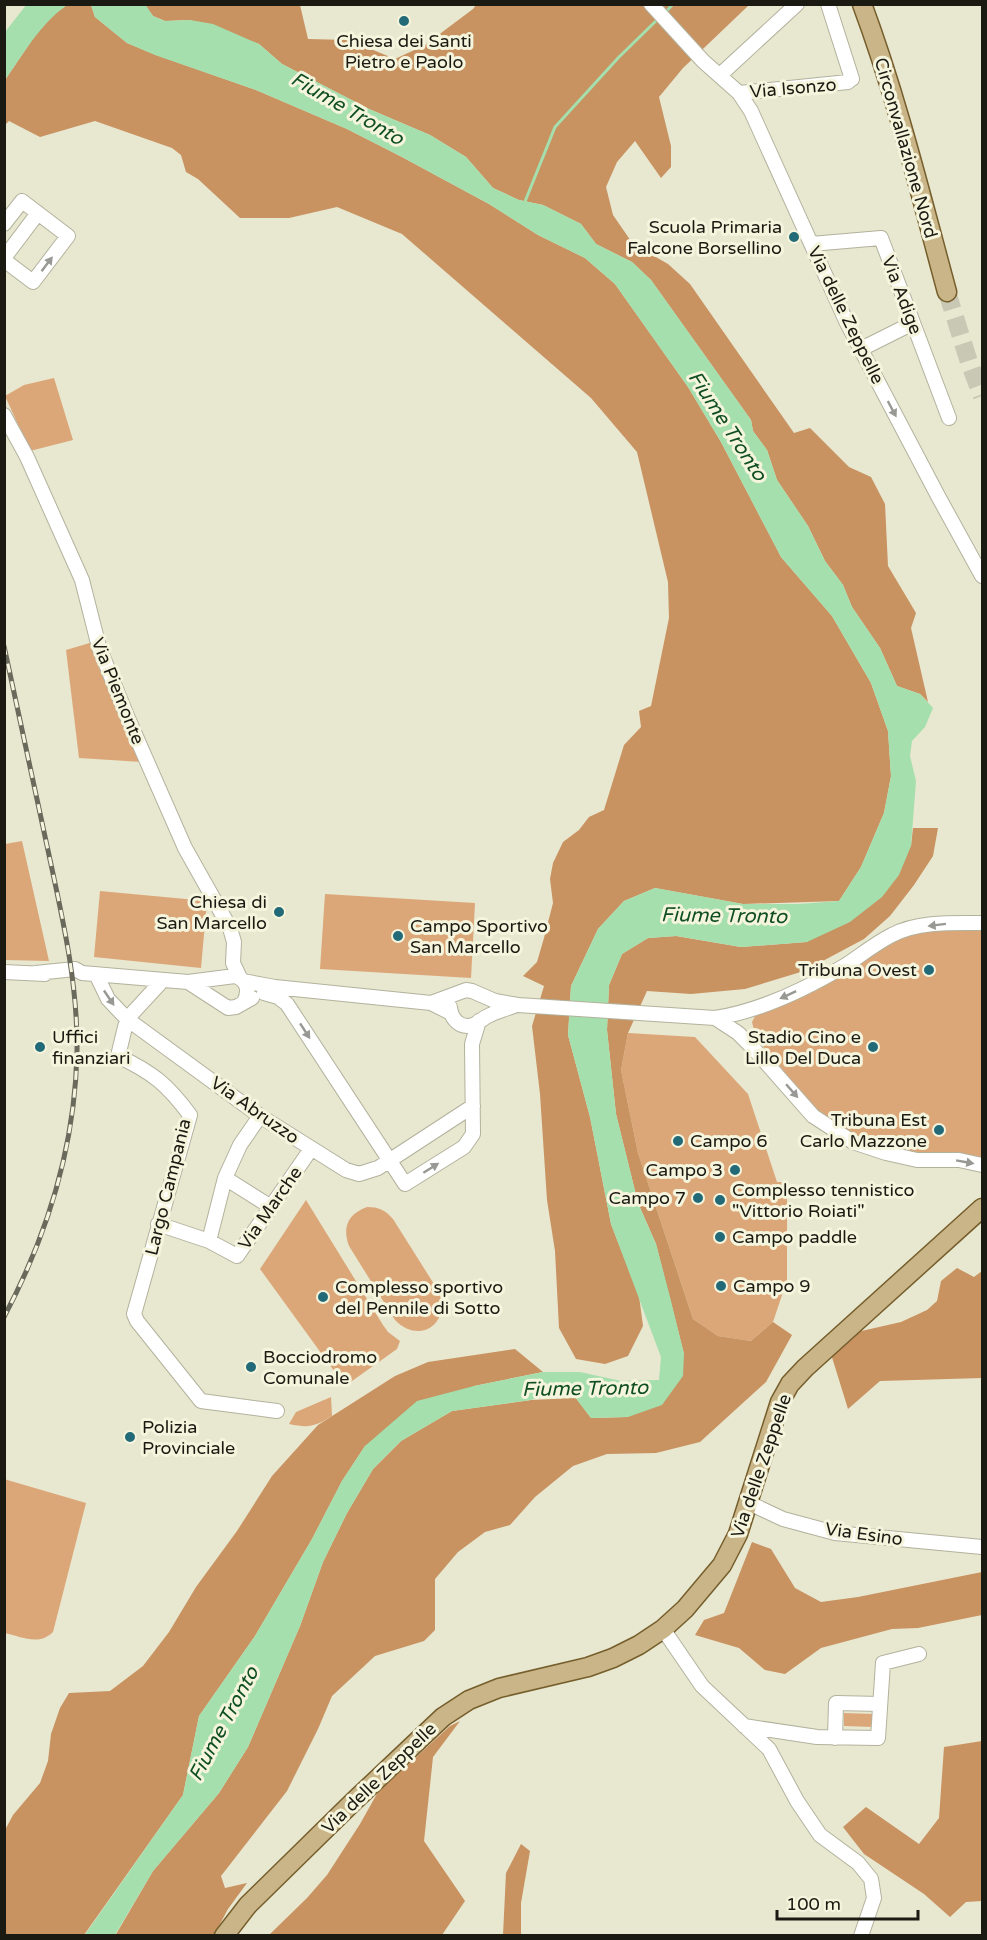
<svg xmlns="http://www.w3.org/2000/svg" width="987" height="1940" font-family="'Varela Round',sans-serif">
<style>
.green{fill:#dca778}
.forest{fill:#c89261}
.water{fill:#a5dfad}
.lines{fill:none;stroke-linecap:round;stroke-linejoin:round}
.stream{stroke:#a5dfad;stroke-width:3}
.major-tunnel{stroke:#c9c8b4;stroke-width:18;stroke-dasharray:18 9;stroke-linecap:butt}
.minor-casing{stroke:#b3b29d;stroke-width:16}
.major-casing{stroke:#755e2b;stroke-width:21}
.minor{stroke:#fff;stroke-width:14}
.major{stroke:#cab588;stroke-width:18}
.rail-casing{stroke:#6a6a5c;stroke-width:5}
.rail{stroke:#f5f4dd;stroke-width:3;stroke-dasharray:9;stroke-linecap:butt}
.oneway{fill:#989894}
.poi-dot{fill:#226a77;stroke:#f5f4dd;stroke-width:2}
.labels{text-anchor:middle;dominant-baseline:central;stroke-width:6;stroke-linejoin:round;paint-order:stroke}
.poi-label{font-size:18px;fill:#1a1a12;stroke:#f5f4dd;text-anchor:start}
.street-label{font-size:18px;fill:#1a1a12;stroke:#f5f4dd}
.water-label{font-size:20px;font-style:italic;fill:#0f4f21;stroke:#f5f4dd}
</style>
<rect width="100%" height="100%" fill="#e8e7d0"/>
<!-- green -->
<path class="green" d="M54 378 73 440 30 451 5 396 24 385Z
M93 642 142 762 79 758 66 650Z
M22 841 49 961 5 960V844Z
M100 891 207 901 201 968 94 957Z
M325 894 475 903 471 978 320 969Z
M982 927V1157L974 1168 852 1145 775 1078 783 1070 756 1038 752 1022 755 1016 795 998 909 932Z
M628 1033 695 1037 748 1094 777 1182H787V1280L773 1322 751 1341 718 1336 693 1319 638 1153 621 1070Z
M306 1200 383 1325 388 1332 400 1341 397 1349 345 1386 260 1269Z
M367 1207C379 1207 385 1210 393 1219L439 1292C451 1324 419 1345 395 1320L349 1246C342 1227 348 1214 367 1207Z
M331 1397 332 1416C314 1427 309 1428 289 1424L296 1412Z
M4 1479 86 1503 53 1632C39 1646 22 1637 5 1633Z
M844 1713 874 1714V1727L844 1726Z"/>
<!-- forest -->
<path class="forest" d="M67 5H91L95 17 127 43 156 55 256 90 347 129 402 157 489 204 538 235 585 258 615 284 688 387 721 442 781 557 832 616 871 683 888 731 891 776 884 813 861 867 839 901 743 904 655 888 624 901 598 929 571 986 568 1035 590 1117 611 1224 639 1296 643 1326 628 1356 605 1364 576 1359 559 1328 555 1251 547 1200 540 1094 532 1026 544 986 523 976 537 962 544 938 553 903 550 879 553 863 563 842 579 830 589 817 604 810 624 745 641 727 639 711 651 706 669 618 668 582 637 452 591 398 402 234 337 207 289 218H240L198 179 186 172 181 155 172 148 95 121 40 137 9 121 5 125V80L34 37 54 14Z
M145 5H300L308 39 349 40 395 59 425 45 473 9 476 5H749L683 68 659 97 671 146V167L661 178 635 141 617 162 606 187 613 215 633 244 668 264 690 284 794 433 810 428 849 467 871 477 885 504 888 566 916 613 911 628 928 702 920 694 897 686 880 648 852 607 843 585 825 561 808 526 777 480 767 450 753 431 751 420 651 280 632 262 596 244 581 224 543 205 519 200 493 188 466 157 430 135 369 109 282 64 259 44 190 20 165 21 153 16Z
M913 828H938L933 856 914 885 890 916 864 939 804 971 745 989 691 994 647 991 628 1033 621 1070 638 1153 693 1319 718 1336 751 1341 773 1322 792 1335 766 1382 700 1442 656 1453 607 1454 573 1466 535 1497 510 1525 485 1532 458 1552 435 1579V1630L424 1641 375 1656 332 1696 318 1729 287 1791 221 1876 225 1888 247 1883 228 1909 214 1935 115 1936 153 1871 219 1793 248 1747 300 1626 323 1562 347 1513 373 1469 401 1441 452 1411 531 1400 576 1398 591 1418 628 1417 684 1354 656 1244 638 1203 616 1114 607 1030 609 985 622 954 648 938 676 936 741 947 807 942 911 846Z
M957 1268 974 1277 982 1271V1378L880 1381 848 1409 831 1354 857 1332 901 1322 927 1310 937 1301 941 1281Z
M515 1349 543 1372 474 1386 365 1446 342 1481 312 1539 255 1636 199 1716 183 1795 84 1935 5 1936V1830L13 1815 40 1783 48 1761 51 1734 60 1708 69 1693 110 1691 143 1666 169 1632 196 1587 237 1531 272 1476 318 1425 395 1376 428 1362Z
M752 1542 771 1549 795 1588 821 1602 858 1597 982 1572V1615L918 1628 892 1629 821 1648 785 1674 765 1670 739 1648 695 1635 704 1620 724 1613Z
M460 1721 433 1757 424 1841 465 1901 442 1935H269L307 1898 327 1875 360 1824 378 1792 450 1726Z
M982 1741V1901L966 1902 950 1917 924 1894 864 1854 843 1827 866 1807 919 1844 939 1818 944 1747Z
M521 1844 530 1851 521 1903V1935H503L506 1873Z"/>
<!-- water -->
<path class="water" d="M27 4 67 5C40 24 24 53 5 80V32Z
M145 4 153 16 165 21 190 20 213 24 259 44 282 64 369 109 430 135 466 157 493 188 519 200 543 205 581 224 596 244 632 262 651 280 751 420 753 431 767 450 777 480 808 526 825 561 843 585 852 607 880 648 897 686 920 694 933 708 925 727 912 741 910 756 916 781 911 846 899 875 882 897 850 922 807 942 741 947 677 936 648 938 622 954 609 985 607 1030 616 1114 638 1203 656 1244 670 1297 684 1354 683 1376 662 1405 628 1417 591 1418 574 1396 548 1394 531 1400 452 1411 401 1441 373 1469 347 1513 323 1562 300 1626 248 1747 219 1793 153 1871 115 1935 84 1936 183 1795 199 1716 255 1636 312 1539 342 1481 365 1446 417 1401 474 1386 543 1372H580L621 1381 659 1380 661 1357 611 1224 590 1117 568 1035 571 986 598 929 624 901 655 888 743 904H798L839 901 861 867 884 813 891 776 888 731 871 683 832 616 781 557 721 442 688 387 615 284 585 258 538 235 489 204 402 157 347 129 256 90 155 55 127 43 95 17 91 5Z"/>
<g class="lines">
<!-- stream -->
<path class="stream" d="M664 14 673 4
M524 204 555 127 619 57 659 18"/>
<!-- major-tunnel -->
<path class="major-tunnel" d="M947 292 969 362 982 396"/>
<defs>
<path id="minor" d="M651 4 703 61 739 93 751 111 847 323 938 496 982 576
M828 4 852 79
M720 75 797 4
M739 93 848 82
M4 224 22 201 68 236 33 282 4 260
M811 244 881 238 949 418
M4 258 38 213
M861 349 913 323
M4 415 27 457 82 580 99 647 127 716 185 848 230 928 234 942 233 963 240 978
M4 972 45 974
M36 973 75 969 82 973 188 982 235 976C247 980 250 990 244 1002
M96 974 108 999 127 1019 260 1116 346 1170 359 1174 378 1168 473 1106
M243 981 275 987 431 1003 451 1013
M188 982 228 1008 236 1007 252 998
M264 993 278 997 287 1004 405 1184 464 1147 473 1134 472 1044 479 1021
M431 1003 466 990 472 991 495 1001 518 1005 715 1018C761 1011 806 989 846 965 861 955 876 943 892 935 918 921 954 923 982 923
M450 1007C451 1019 460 1029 473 1025 479 1023 484 1017 490 1015 498 1011 506 1009 514 1006
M715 1018 738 1033 753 1048 813 1116 853 1142 886 1153 917 1160H959L982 1165
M127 1019 118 1056C153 1073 167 1084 190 1115L134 1314 137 1321 201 1401 277 1411
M127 1019 163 980
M225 1178 271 1207
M158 1224 209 1241 237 1256 311 1149
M209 1241 225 1178 240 1145 260 1116
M749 1503 783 1519 835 1533 982 1547
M663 1629 702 1686 769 1749 797 1801 820 1835 858 1863 871 1879 874 1898 861 1936
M744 1726 817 1737 878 1738 883 1663 919 1654
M835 1738 836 1703 880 1704"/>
<path id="major" d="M862 4C897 98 921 196 947 292
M224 1936 248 1905 354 1801 443 1717 469 1700 499 1688 588 1667 613 1658 639 1645 663 1629 685 1609 722 1565 738 1534 780 1402 790 1384 805 1368 982 1208"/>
</defs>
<!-- minor casing -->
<use href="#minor" class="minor-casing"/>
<!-- major casing -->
<use href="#major" class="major-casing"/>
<!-- minor -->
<use href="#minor" class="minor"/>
<!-- major -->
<use href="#major" class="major"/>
<defs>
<path id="rail" d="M4 646C19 716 34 785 49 855 63 920 78 985 77 1052 75 1146 48 1234 4 1317"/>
</defs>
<!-- rail casing -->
<use href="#rail" class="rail-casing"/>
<!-- rail -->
<use href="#rail" class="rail"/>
</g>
<!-- one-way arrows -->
<defs><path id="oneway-solid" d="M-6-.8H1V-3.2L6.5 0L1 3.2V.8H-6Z" transform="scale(1.5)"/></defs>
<g class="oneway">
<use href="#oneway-solid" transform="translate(47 264) rotate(-53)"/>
<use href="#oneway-solid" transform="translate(892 409) rotate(62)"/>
<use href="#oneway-solid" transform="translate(937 925) rotate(173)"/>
<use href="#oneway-solid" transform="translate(788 995) rotate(155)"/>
<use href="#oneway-solid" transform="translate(109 998) rotate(56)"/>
<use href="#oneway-solid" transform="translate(305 1031) rotate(57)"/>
<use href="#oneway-solid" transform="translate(792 1091) rotate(49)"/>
<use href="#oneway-solid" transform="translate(965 1162) rotate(10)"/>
<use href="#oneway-solid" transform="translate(431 1168) rotate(-32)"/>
</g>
<!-- markers -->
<g class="poi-dot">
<circle cx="404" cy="21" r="6"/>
<circle cx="794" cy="237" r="6"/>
<circle cx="279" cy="912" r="6"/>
<circle cx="398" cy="936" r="6"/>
<circle cx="929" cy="970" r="6"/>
<circle cx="40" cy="1047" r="6"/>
<circle cx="873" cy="1047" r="6"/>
<circle cx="939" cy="1130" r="6"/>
<circle cx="678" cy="1141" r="6"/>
<circle cx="735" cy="1170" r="6"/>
<circle cx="698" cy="1198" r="6"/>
<circle cx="720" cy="1200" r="6"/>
<circle cx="720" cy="1237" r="6"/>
<circle cx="721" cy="1286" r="6"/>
<circle cx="323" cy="1297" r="6"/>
<circle cx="251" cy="1367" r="6"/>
<circle cx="130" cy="1437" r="6"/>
</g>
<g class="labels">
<!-- poi labels -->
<g class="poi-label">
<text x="404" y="41" text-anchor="middle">Chiesa dei Santi<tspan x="404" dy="21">Pietro e Paolo</tspan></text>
<text x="782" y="227" text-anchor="end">Scuola Primaria<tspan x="782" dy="21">Falcone Borsellino</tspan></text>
<text x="267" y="902" text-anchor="end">Chiesa di<tspan x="267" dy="21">San Marcello</tspan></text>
<text x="410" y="926">Campo Sportivo<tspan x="410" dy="21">San Marcello</tspan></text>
<text x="917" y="970" text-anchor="end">Tribuna Ovest</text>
<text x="52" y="1037">Uffici<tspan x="52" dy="21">finanziari</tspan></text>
<text x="861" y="1037" text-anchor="end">Stadio Cino e<tspan x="861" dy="21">Lillo Del Duca</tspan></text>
<text x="927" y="1120" text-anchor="end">Tribuna Est<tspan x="927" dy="21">Carlo Mazzone</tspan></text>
<text x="690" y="1141">Campo 6</text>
<text x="723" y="1170" text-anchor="end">Campo 3</text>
<text x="732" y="1190">Complesso tennistico<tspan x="732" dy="21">"Vittorio Roiati"</tspan></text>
<text x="686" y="1198" text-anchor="end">Campo 7</text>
<text x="732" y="1237">Campo paddle</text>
<text x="733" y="1286">Campo 9</text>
<text x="335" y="1287">Complesso sportivo<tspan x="335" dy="21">del Pennile di Sotto</tspan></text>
<text x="263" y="1357">Bocciodromo<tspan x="263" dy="21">Comunale</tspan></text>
<text x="142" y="1427">Polizia<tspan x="142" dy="21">Provinciale</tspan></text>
</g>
<!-- street labels -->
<g class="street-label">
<text transform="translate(793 88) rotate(-5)">Via Isonzo</text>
<text transform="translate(906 148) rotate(74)">Circonvallazione Nord</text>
<text transform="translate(902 295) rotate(69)">Via Adige</text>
<text transform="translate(846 315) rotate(64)">Via delle Zeppelle</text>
<text transform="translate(118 691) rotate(68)">Via Piemonte</text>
<text transform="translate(255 1110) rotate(35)">Via Abruzzo</text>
<text transform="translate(168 1187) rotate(-76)">Largo Campania</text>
<text transform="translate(270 1208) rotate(-55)">Via Marche</text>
<text transform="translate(761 1466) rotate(-71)">Via delle Zeppelle</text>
<text transform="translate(864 1534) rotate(8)">Via Esino</text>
<text transform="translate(379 1778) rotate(-44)">Via delle Zeppelle</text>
</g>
<!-- water labels -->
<g class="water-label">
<text transform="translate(347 109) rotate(30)">Fiume Tronto</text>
<text transform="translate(727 426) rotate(57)">Fiume Tronto</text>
<text transform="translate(724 916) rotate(1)">Fiume Tronto</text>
<text transform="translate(585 1389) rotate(-1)">Fiume Tronto</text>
<text transform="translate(224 1724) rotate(-62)">Fiume Tronto</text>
</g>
</g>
<!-- border -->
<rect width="987" height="1940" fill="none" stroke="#1a1a12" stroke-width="12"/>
<!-- scale -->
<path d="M777 1910v9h141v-9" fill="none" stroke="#1a1a12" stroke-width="3"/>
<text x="786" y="1910" font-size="18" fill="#1a1a12" stroke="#f5f4dd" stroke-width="4.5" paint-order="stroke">100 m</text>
</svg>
